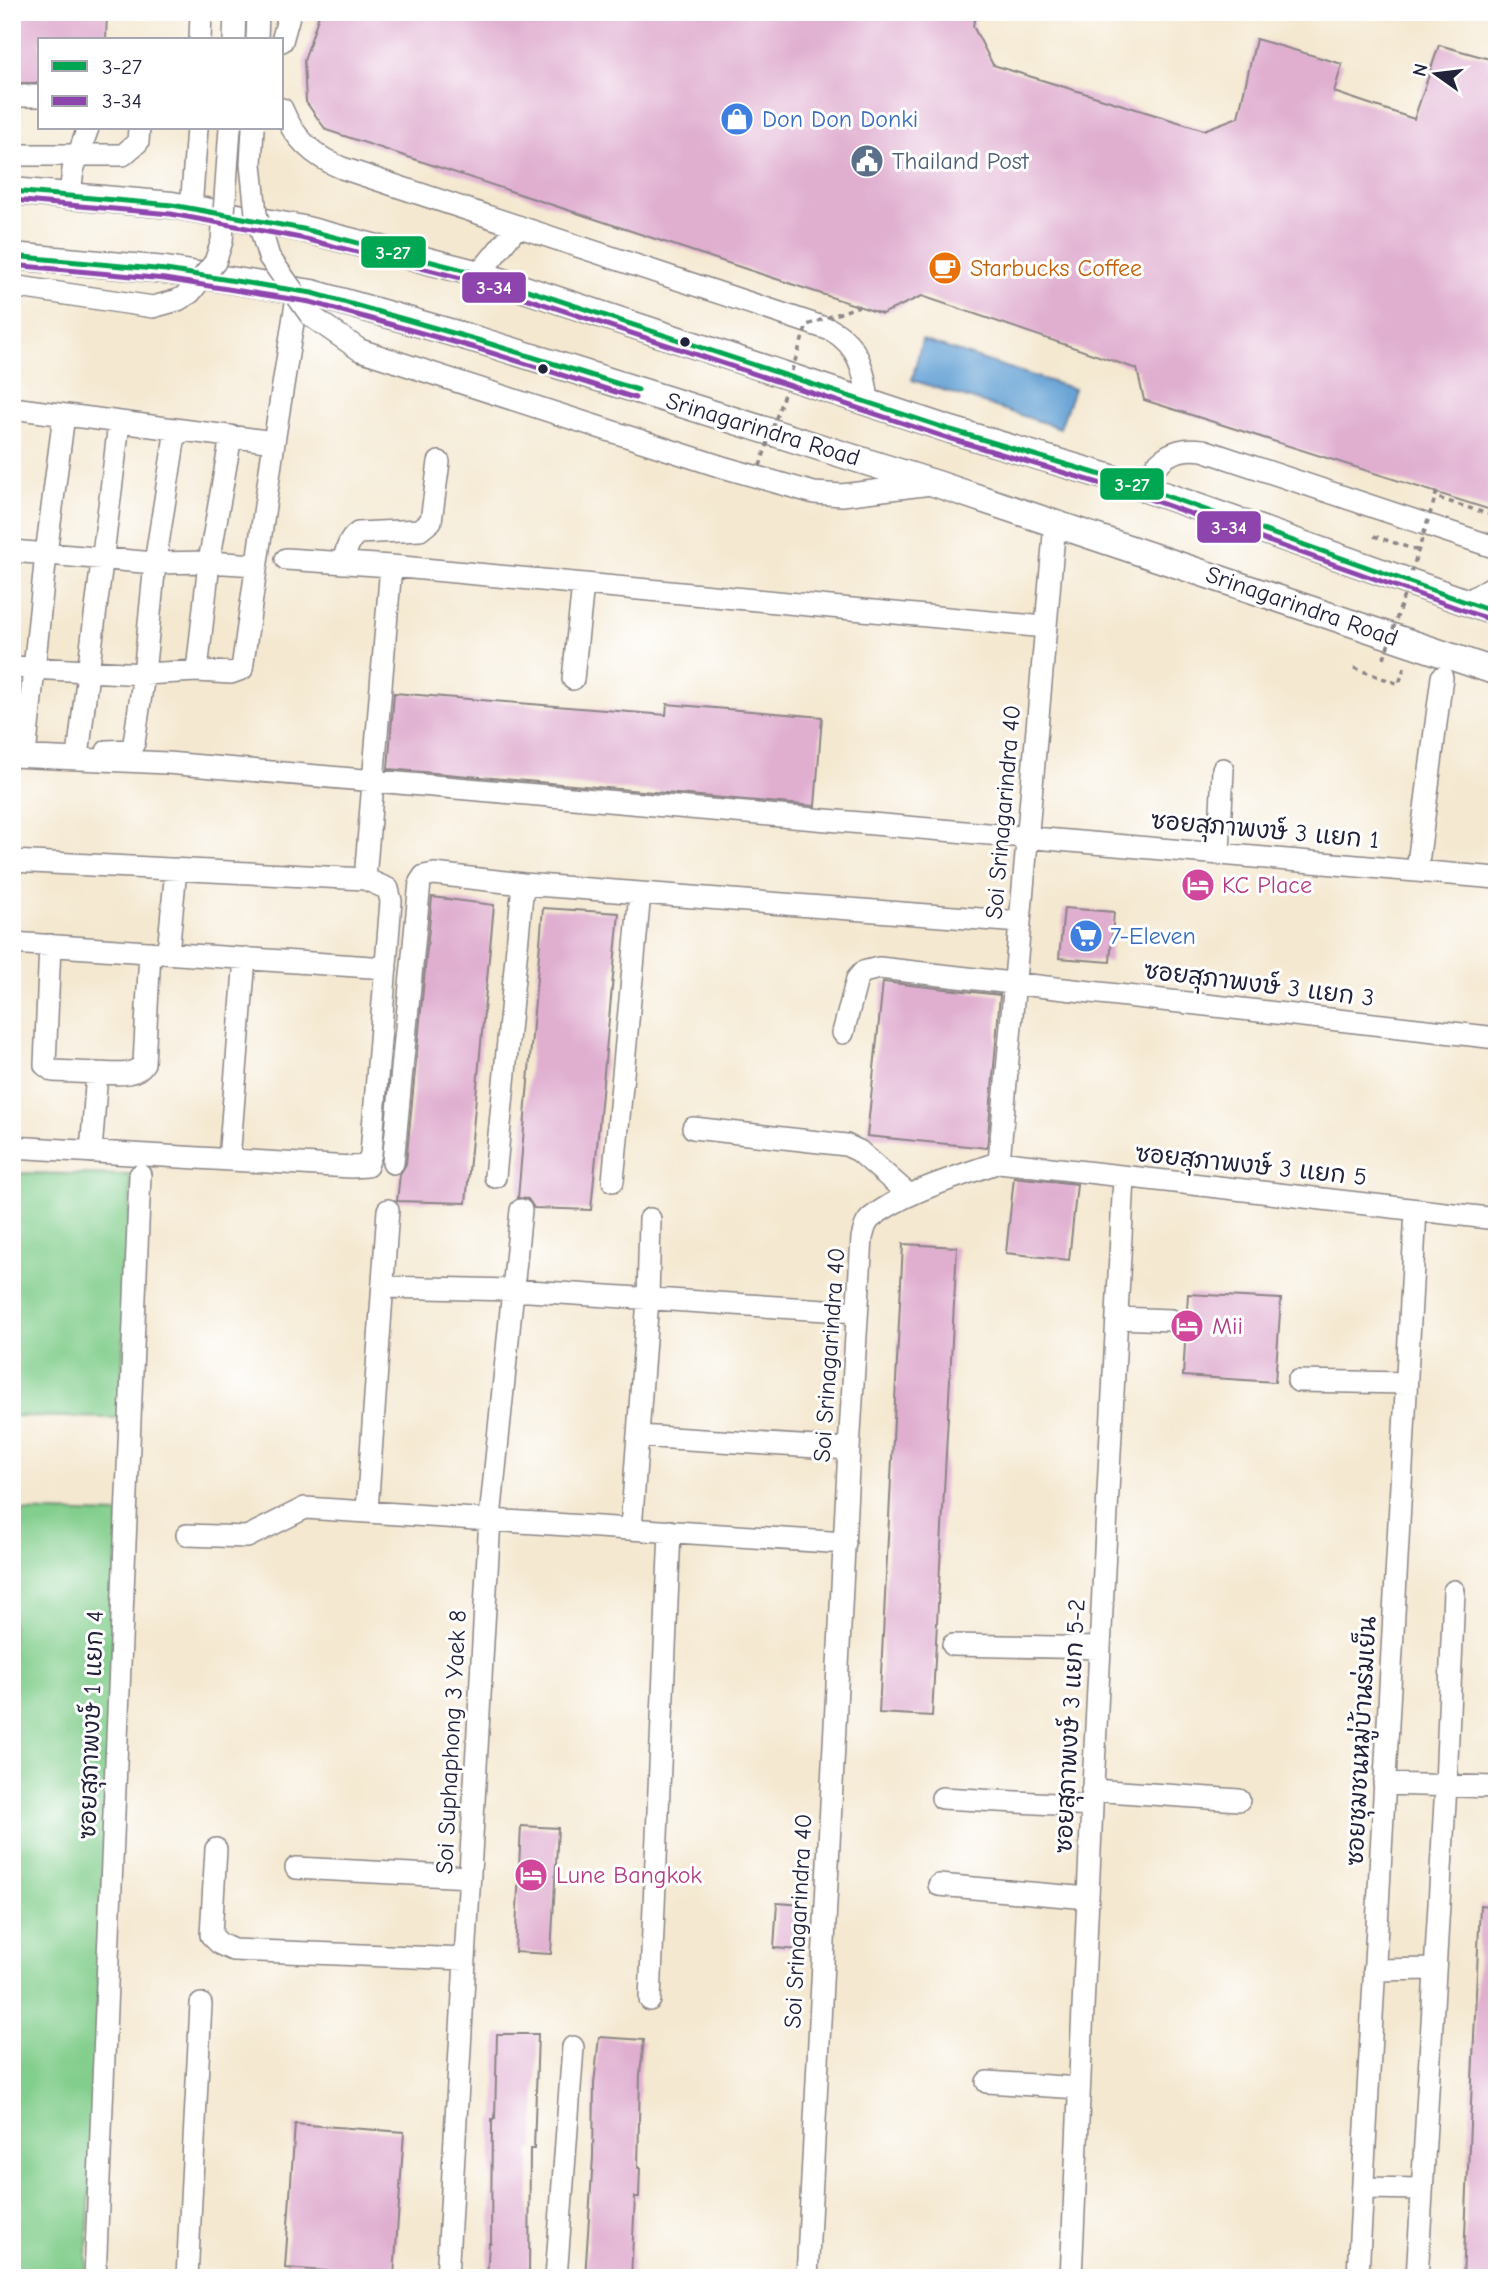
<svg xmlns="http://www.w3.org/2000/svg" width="1509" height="2290" font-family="'Comic Neue','Playpen Sans Thai',sans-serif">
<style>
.green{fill:#82ce8c;stroke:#527864;stroke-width:2}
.water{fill:#619fd3;stroke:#426087;stroke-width:2}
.building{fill:#e0afd0}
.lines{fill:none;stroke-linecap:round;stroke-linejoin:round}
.minor-casing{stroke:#8b8586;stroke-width:24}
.major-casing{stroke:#8b8586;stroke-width:29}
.path{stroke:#8b8586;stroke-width:3.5;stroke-dasharray:5 5;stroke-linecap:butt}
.minor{stroke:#fff;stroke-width:21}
.major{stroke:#fff;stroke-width:26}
.minor-bridge-casing{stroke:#8b8586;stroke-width:24;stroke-linecap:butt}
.path-bridge{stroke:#8b8586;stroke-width:3.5;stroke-dasharray:5 5;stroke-linecap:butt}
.minor-bridge{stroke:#fff;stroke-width:21}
.bus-1-casing{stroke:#fff;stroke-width:10}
.bus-2-casing{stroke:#fff;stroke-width:10}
.bus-1{stroke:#00a651;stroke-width:5}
.bus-2{stroke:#8e44ad;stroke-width:5}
.bus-dot{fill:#22223b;stroke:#fff;stroke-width:2.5}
.labels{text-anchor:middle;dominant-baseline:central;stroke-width:6;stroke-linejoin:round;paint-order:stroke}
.shop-label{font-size:24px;fill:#366cbe;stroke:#fff;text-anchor:start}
.service-label{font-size:24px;fill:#4e5e75;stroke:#fff;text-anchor:start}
.food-label{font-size:24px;fill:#c56008;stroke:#fff;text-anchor:start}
.street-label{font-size:24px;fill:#22223b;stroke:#fff}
.hotel-label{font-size:24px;fill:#b23c85;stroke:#fff;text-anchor:start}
.line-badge{stroke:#fff;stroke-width:2.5}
.badge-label{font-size:19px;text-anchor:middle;font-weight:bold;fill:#fff}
</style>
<rect width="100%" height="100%" fill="#fff"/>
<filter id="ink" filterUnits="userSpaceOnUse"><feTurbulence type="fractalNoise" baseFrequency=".0143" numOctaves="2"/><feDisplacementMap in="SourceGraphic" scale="14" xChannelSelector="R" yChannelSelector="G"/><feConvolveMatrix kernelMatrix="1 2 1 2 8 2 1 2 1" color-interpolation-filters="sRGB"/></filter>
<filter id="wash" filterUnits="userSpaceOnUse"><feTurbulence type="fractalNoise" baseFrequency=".00686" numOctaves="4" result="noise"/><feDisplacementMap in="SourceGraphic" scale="28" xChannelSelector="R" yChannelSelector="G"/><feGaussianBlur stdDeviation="1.57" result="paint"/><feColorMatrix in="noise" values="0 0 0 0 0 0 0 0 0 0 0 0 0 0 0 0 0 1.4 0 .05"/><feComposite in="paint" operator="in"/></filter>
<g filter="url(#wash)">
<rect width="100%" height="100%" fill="#f4e8d0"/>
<!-- green -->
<path class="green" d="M12 1173 131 1175 120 1418 12 1416Z
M12 1511 119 1514 86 2278H12Z"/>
<!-- water -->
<path class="water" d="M922 340 1074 389 1060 428 912 380Z"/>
<g id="blocks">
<!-- building -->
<path class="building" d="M107 12 106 40H40V83H12V13Z
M320 12H976L973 26 993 65 1204 130 1238 117 1256 39 1342 64 1334 92 1414 119 1439 45 1497 61V512L1144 400 1137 369 922 296 882 314 326 130 306 102 304 61Z
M394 693 666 715 667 704 822 717 815 806 388 769Z
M432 897 494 905 466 1203 397 1201 400 1174 406 1164Z
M543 908 619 913 591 1210 534 1208 528 1199 518 1198Z
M1064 908 1114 912 1110 962 1059 958Z
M883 982 1000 995 987 1148 867 1136Z
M1014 1177 1077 1184 1069 1260 1006 1253Z
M903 1244 957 1247 932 1716 879 1713Z
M1188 1294 1281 1299 1275 1382 1183 1376Z
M521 1826 558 1828 551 1954 515 1952Z
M777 1903 804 1905 801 1950 774 1948Z
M1480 1905 1497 1907V2278H1463Z
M497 2034H538L534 2149H530L529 2278H487L489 2243H491L492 2119H495Z
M599 2037 644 2040 640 2074 638 2168H640L639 2197H635L631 2278H585L593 2157 594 2084Z
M295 2124 404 2132 394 2276 285 2268Z"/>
</g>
</g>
<g filter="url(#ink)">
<use href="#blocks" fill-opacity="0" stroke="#8b8586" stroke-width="2"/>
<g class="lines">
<defs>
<path id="minor" d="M200 40 201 12
M234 40 235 12
M257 40 258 12
M282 41 290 12
M12 96H40
M282 109C294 138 313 156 342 168L831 330C859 345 865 372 868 402
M12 155H123L138 142 139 128
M70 194 73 170 88 128
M191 209 197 128
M479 274 518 226
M12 408 274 442
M719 466 814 493 842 495 931 484
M1138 486C1158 463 1169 445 1203 450L1497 548
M12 551 155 563 209 562 256 565
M286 559 391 566 1045 627
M343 563C346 551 348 540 358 533L420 530 431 521 439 462
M1467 602 1497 584
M12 667 144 674 197 671 231 673 242 669 274 442 298 291
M197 671 209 562 231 436
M573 679 583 584
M26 746 46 554 64 415
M79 749C91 640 107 531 119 422
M107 751 130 750 134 743 144 674 155 563 176 429
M12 756 167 763 1497 878
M1219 853 1223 769
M12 861 365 879 388 889 391 901 371 1154 367 1166 351 1167 12 1147
M1417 871 1442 677
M365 879 391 566
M12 943 386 968
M50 945 45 1065 53 1071 97 1073
M168 953 176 869
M843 1033 857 979 863 972 879 968 1497 1038
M693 1128 846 1145 859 1151 909 1195
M91 1152 97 1073C112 1073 135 1078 144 1063L150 952
M229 1160 245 958
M999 1162 1497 1219
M393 1163 420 882 424 876 434 874 523 884 1020 922
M495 1177 523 884
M613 1181 640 893
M383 1287 513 1290 857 1312
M1117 1318 1171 1320
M1298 1381 1406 1383
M638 1436 849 1449
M367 1511 388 1210
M631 1529 648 1299 650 1219
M187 1535 247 1537 305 1508 845 1543
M953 1645 1100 1648
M1384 1784 1497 1787
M1092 1790 1239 1800
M942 1798 1092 1806
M216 1849 211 1935 220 1944 233 1950 465 1959
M296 1868 470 1877
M939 1885 1088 1898
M1374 1970 1435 1969
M650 2000 670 1531
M987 2082 1079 2088
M1363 2188 1422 2189
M1358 2274 1416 1210
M95 2278 140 1175
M187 2278 201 2004
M447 2278 490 1519 521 1210
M556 2278 573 2047
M807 2278 849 1449 862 1238C864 1231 865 1223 871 1218 902 1192 961 1176 999 1162L1055 523
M1071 2278 1092 1806 1124 1177
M1417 2278 1446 1785 1454 1591"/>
<path id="major" d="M12 191 172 205 303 229 479 274 951 430 1138 486 1497 613
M12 256 166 270 312 293 481 341 937 484 1497 672"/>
</defs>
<!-- minor casing -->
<use href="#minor" class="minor-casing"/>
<!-- major casing -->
<use href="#major" class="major-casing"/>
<!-- path -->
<path class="path" d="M1437 492 1435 497 1497 517
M1374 536 1419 551
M1354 668 1399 684 1405 665"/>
<!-- minor -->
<use href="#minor" class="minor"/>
<!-- major -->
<use href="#major" class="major"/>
<defs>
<path id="minor-bridge" d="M253 128 251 164 256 214 269 257 311 316 360 350 719 466
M12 286 153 307 178 300 190 293 215 262 222 241 230 128"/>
</defs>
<!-- minor-bridge casing -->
<use href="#minor-bridge" class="minor-bridge-casing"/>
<!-- path-bridge -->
<path class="path-bridge" d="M760 466 807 325 859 306
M1384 658 1437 492"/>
<!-- minor-bridge -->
<use href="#minor-bridge" class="minor-bridge"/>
<defs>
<path id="bus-1" d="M12 191 172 205 303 229 479 274 951 430 1138 486 1497 613
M12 256 166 270 312 293 481 341 638 390"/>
<path id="bus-2" d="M12 200 171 214 301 238 477 282 948 438 1135 494 1494 621
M12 265 165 279 310 302 479 349 635 398"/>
</defs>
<!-- bus-1 casing -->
<use href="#bus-1" class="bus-1-casing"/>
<!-- bus-2 casing -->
<use href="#bus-2" class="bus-2-casing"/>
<!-- bus-1 -->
<use href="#bus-1" class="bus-1"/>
<!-- bus-2 -->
<use href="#bus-2" class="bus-2"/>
</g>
</g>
<!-- icons -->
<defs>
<symbol id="shop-disc" viewBox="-11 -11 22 22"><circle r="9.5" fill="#3f7fe0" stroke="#fff"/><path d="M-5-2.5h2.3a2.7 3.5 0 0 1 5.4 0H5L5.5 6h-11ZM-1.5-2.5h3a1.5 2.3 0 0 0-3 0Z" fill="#fff"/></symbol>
<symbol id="civic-disc" viewBox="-11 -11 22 22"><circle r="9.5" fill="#5c6f8a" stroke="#fff"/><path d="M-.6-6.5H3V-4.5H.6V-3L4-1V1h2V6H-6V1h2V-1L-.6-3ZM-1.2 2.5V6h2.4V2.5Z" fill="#fff"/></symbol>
<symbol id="cafe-disc" viewBox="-11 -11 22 22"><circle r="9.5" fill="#e8710a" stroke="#fff"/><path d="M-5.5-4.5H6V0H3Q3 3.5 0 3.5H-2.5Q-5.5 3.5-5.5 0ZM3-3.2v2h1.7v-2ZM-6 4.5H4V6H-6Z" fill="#fff"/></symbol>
<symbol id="hotel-disc" viewBox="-11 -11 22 22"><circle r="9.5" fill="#d1479c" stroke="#fff"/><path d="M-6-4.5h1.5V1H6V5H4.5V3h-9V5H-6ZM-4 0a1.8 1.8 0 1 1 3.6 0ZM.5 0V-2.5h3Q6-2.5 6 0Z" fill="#fff"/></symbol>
<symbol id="supermarket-disc" viewBox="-11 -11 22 22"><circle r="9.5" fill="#3f7fe0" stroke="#fff"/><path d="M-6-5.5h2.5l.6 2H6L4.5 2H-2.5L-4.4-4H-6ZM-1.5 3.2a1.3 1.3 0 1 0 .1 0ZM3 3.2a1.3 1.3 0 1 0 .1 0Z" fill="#fff"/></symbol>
</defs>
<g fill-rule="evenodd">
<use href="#shop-disc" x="718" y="100" width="38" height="38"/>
<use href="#civic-disc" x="848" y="142" width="38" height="38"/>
<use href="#cafe-disc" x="926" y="249" width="38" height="38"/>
<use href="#hotel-disc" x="1179" y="866" width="38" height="38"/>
<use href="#supermarket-disc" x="1067" y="917" width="38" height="38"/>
<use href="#hotel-disc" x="1168" y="1307" width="38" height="38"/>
<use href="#hotel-disc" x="512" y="1856" width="38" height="38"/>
</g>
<!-- markers -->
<g class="bus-dot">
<circle cx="685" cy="342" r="6"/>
<circle cx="543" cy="369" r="6"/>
</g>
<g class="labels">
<!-- shop labels -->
<g class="shop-label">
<text x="762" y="119">Don Don Donki</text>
<text x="1110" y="936">7-Eleven</text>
</g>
<!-- service labels -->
<g class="service-label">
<text x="892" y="161">Thailand Post</text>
</g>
<!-- food labels -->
<g class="food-label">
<text x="970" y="268">Starbucks Coffee</text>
</g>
<!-- street labels -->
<g class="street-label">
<text transform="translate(763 429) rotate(17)">Srinagarindra Road</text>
<text transform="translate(1302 606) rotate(19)">Srinagarindra Road</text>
<text transform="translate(1003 812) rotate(-85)">Soi Srinagarindra 40</text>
<text transform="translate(1265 830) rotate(5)">ซอยสุภาพงษ์ 3 แยก 1</text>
<text transform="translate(1259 984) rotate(7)">ซอยสุภาพงษ์ 3 แยก 3</text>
<text transform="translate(1251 1165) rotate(6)">ซอยสุภาพงษ์ 3 แยก 5</text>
<text transform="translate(829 1355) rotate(-86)">Soi Srinagarindra 40</text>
<text transform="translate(91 1725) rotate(-88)">ซอยสุภาพงษ์ 1 แยก 4</text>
<text transform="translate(1070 1726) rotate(-87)">ซอยสุภาพงษ์ 3 แยก 5-2</text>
<text transform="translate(1361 1741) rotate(-87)">ซอยชุมชนหมู่บ้านร่มเย็น</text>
<text transform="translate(451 1742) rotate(-87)">Soi Suphaphong 3 Yaek 8</text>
<text transform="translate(798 1921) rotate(-87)">Soi Srinagarindra 40</text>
</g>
<!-- hotel labels -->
<g class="hotel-label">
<text x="1222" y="885">KC Place</text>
<text x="1212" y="1326">Mii</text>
<text x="556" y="1875">Lune Bangkok</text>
</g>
</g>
<g class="line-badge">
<rect x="360" y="235" width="67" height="34" rx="7" fill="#00a651"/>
<rect x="461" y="271" width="66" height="33" rx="7" fill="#8e44ad"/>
<rect x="1099" y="467" width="66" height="34" rx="7" fill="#00a651"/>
<rect x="1196" y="510" width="66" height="34" rx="7" fill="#8e44ad"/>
</g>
<g class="badge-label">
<text x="393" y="259">3-27</text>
<text x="494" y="294">3-34</text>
<text x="1132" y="491">3-27</text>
<text x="1229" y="534">3-34</text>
</g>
<!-- margin -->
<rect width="1509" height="2290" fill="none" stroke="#fff" stroke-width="42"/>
<!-- legend -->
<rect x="38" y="38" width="245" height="91" fill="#ffffff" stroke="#a7a7b1" stroke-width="2"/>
<rect x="52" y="61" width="35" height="10" fill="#00a651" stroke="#a7a7b1" stroke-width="2"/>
<text x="102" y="74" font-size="21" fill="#22223b">3-27</text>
<rect x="52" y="96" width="35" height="10" fill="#8e44ad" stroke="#a7a7b1" stroke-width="2"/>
<text x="102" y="108" font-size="21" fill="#22223b">3-34</text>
<!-- north arrow -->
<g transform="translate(1436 74) rotate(284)" stroke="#ffffff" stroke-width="5" paint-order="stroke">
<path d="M0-5L12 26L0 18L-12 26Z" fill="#22223b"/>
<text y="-10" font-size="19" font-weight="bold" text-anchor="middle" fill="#22223b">N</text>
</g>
</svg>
